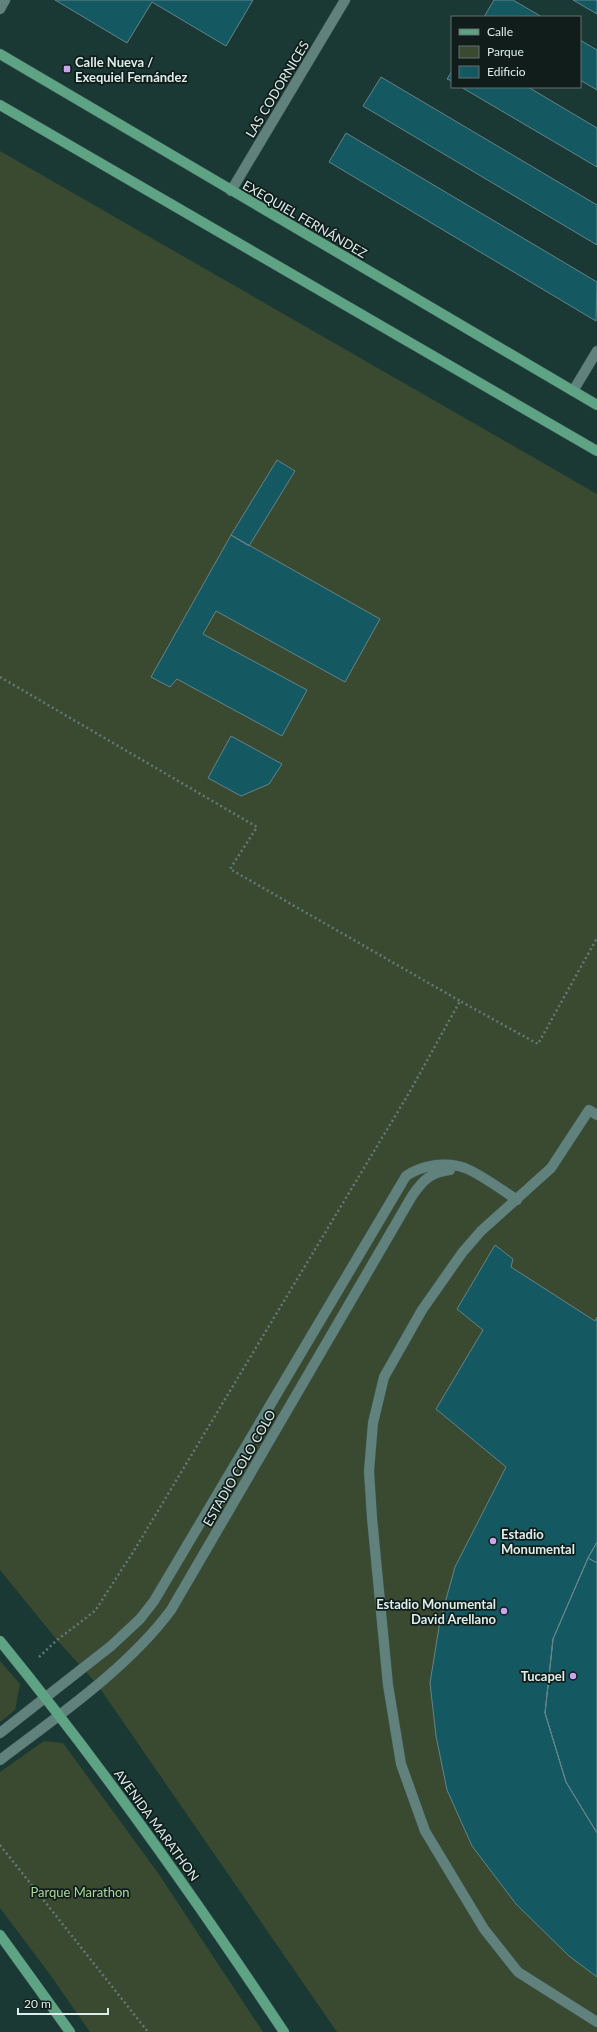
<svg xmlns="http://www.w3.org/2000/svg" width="597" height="2032" font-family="Lato,sans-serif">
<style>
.green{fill:#3a4a30}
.building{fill:#145962;stroke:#638389}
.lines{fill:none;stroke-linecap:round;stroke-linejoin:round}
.minor-casing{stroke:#3a5552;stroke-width:11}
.major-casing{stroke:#3a5552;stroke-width:11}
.path{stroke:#607a76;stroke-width:2.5;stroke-dasharray:2 3;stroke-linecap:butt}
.minor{stroke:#61817c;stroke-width:10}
.major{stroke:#5ea484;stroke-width:10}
.poi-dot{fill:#c9a5ee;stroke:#101d1b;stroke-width:1.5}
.labels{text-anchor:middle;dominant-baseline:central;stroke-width:3.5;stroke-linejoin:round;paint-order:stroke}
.poi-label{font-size:13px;font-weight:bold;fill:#dcedea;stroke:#101d1b;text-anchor:start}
.street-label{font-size:13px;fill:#dcedea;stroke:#101d1b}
.park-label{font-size:13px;fill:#aed697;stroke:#101d1b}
</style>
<rect width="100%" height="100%" fill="#1a3934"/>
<!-- green -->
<path class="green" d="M0 151 597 494V2032H337L97 1684 57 1640 0 1570Z
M0 1661 20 1684 15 1710 0 1722Z
M44 1741 63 1743 158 1873 263 2032H90L49 1973 0 1908V1772Z"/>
<!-- building -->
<path class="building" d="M55 0H253L226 46 152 2 127 43Z
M494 0H513L542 17H484Z
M573 0H597V14Z
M580 40 597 50V90L580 80Z
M452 71V81L447 79Z
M381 77 597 205V245L363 106Z
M461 87H528L597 128V167Z
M346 133 597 282 596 321 329 162Z
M277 460 295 471 249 546 231 535Z
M231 535 380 619 345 682 216 611 203 634 307 690 282 736 177 679 170 687 151 677Z
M231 736 282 764 269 784 241 796 208 778Z
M495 1245 513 1259 511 1267 595 1321 597 1317V1542L588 1558 553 1639 545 1713 566 1782 597 1833V1977L569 1956 516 1904 472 1846 447 1790 436 1736 430 1683 440 1621 455 1567 506 1467 436 1409 483 1330 457 1309Z
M597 1542V1833L566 1782 545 1713 553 1639 588 1558Z
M597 1542V1563L588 1558Z
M588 1558 597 1563V1833L566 1782 545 1713 553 1639Z"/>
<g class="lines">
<defs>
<path id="minor" d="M0 9 5 0
M231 191 345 0
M573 391 597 351
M597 1115 589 1110 551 1168 481 1231 462 1253 422 1310 384 1377 373 1423 369 1471 372 1518 388 1685 401 1764 425 1831 484 1929 518 1972 597 2022
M0 1733 111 1646 140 1619 154 1601 406 1176C422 1165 446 1161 465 1168 482 1175 502 1190 517 1200
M0 1760C58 1716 128 1668 171 1610L412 1196C423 1180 431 1172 450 1170"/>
<path id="major" d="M0 54 597 405
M0 105 597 451
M0 1641C102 1766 195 1898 284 2032
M0 1935 70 2032"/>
</defs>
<!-- minor casing -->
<use href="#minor" class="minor-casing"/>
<!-- major casing -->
<use href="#major" class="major-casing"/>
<!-- path -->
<path class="path" d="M0 677 257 827 230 869 460 1001
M39 1657 57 1640 95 1611 135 1549 409 1093 460 1001 538 1044 597 938
M0 1845 148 2032"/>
<!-- minor -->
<use href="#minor" class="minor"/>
<!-- major -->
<use href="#major" class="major"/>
</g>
<!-- markers -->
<g class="poi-dot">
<rect x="63" y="65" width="8" height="8" rx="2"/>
<circle cx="493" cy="1541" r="4"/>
<circle cx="504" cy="1611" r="4"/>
<circle cx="573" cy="1676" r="4"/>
</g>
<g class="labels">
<!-- poi labels -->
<g class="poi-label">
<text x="75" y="62">Calle Nueva /<tspan x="75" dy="15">Exequiel Fernández</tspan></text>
<text x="501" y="1534">Estadio<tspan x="501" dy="15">Monumental</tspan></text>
<text x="496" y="1604" text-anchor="end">Estadio Monumental<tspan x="496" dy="15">David Arellano</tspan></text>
<text x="565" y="1676" text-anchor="end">Tucapel</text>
</g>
<!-- street labels -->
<g class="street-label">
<text transform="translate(277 89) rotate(-59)">LAS CODORNICES</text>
<text transform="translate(305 219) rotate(30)">EXEQUIEL FERNÁNDEZ</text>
<text transform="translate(239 1468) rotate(-60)">ESTADIO COLO COLO</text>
<text transform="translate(157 1825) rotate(54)">AVENIDA MARATHON</text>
</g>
<!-- park labels -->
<g class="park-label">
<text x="80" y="1892">Parque Marathon</text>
</g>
</g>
<!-- legend -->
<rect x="451" y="16" width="130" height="72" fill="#101d1b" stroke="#62706e"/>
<rect x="459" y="29" width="20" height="6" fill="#5ea484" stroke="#62706e"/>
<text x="487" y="36" font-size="12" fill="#dcedea">Calle</text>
<rect x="459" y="46" width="20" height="12" fill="#3a4a30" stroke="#62706e"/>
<text x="487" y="56" font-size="12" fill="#dcedea">Parque</text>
<rect x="459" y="66" width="20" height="12" fill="#145962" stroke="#62706e"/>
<text x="487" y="76" font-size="12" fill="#dcedea">Edificio</text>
<!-- scale -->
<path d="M18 2008v6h90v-6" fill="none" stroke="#dcedea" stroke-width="2"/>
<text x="24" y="2008" font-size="12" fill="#dcedea" stroke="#101d1b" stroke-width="3" paint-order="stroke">20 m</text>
</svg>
